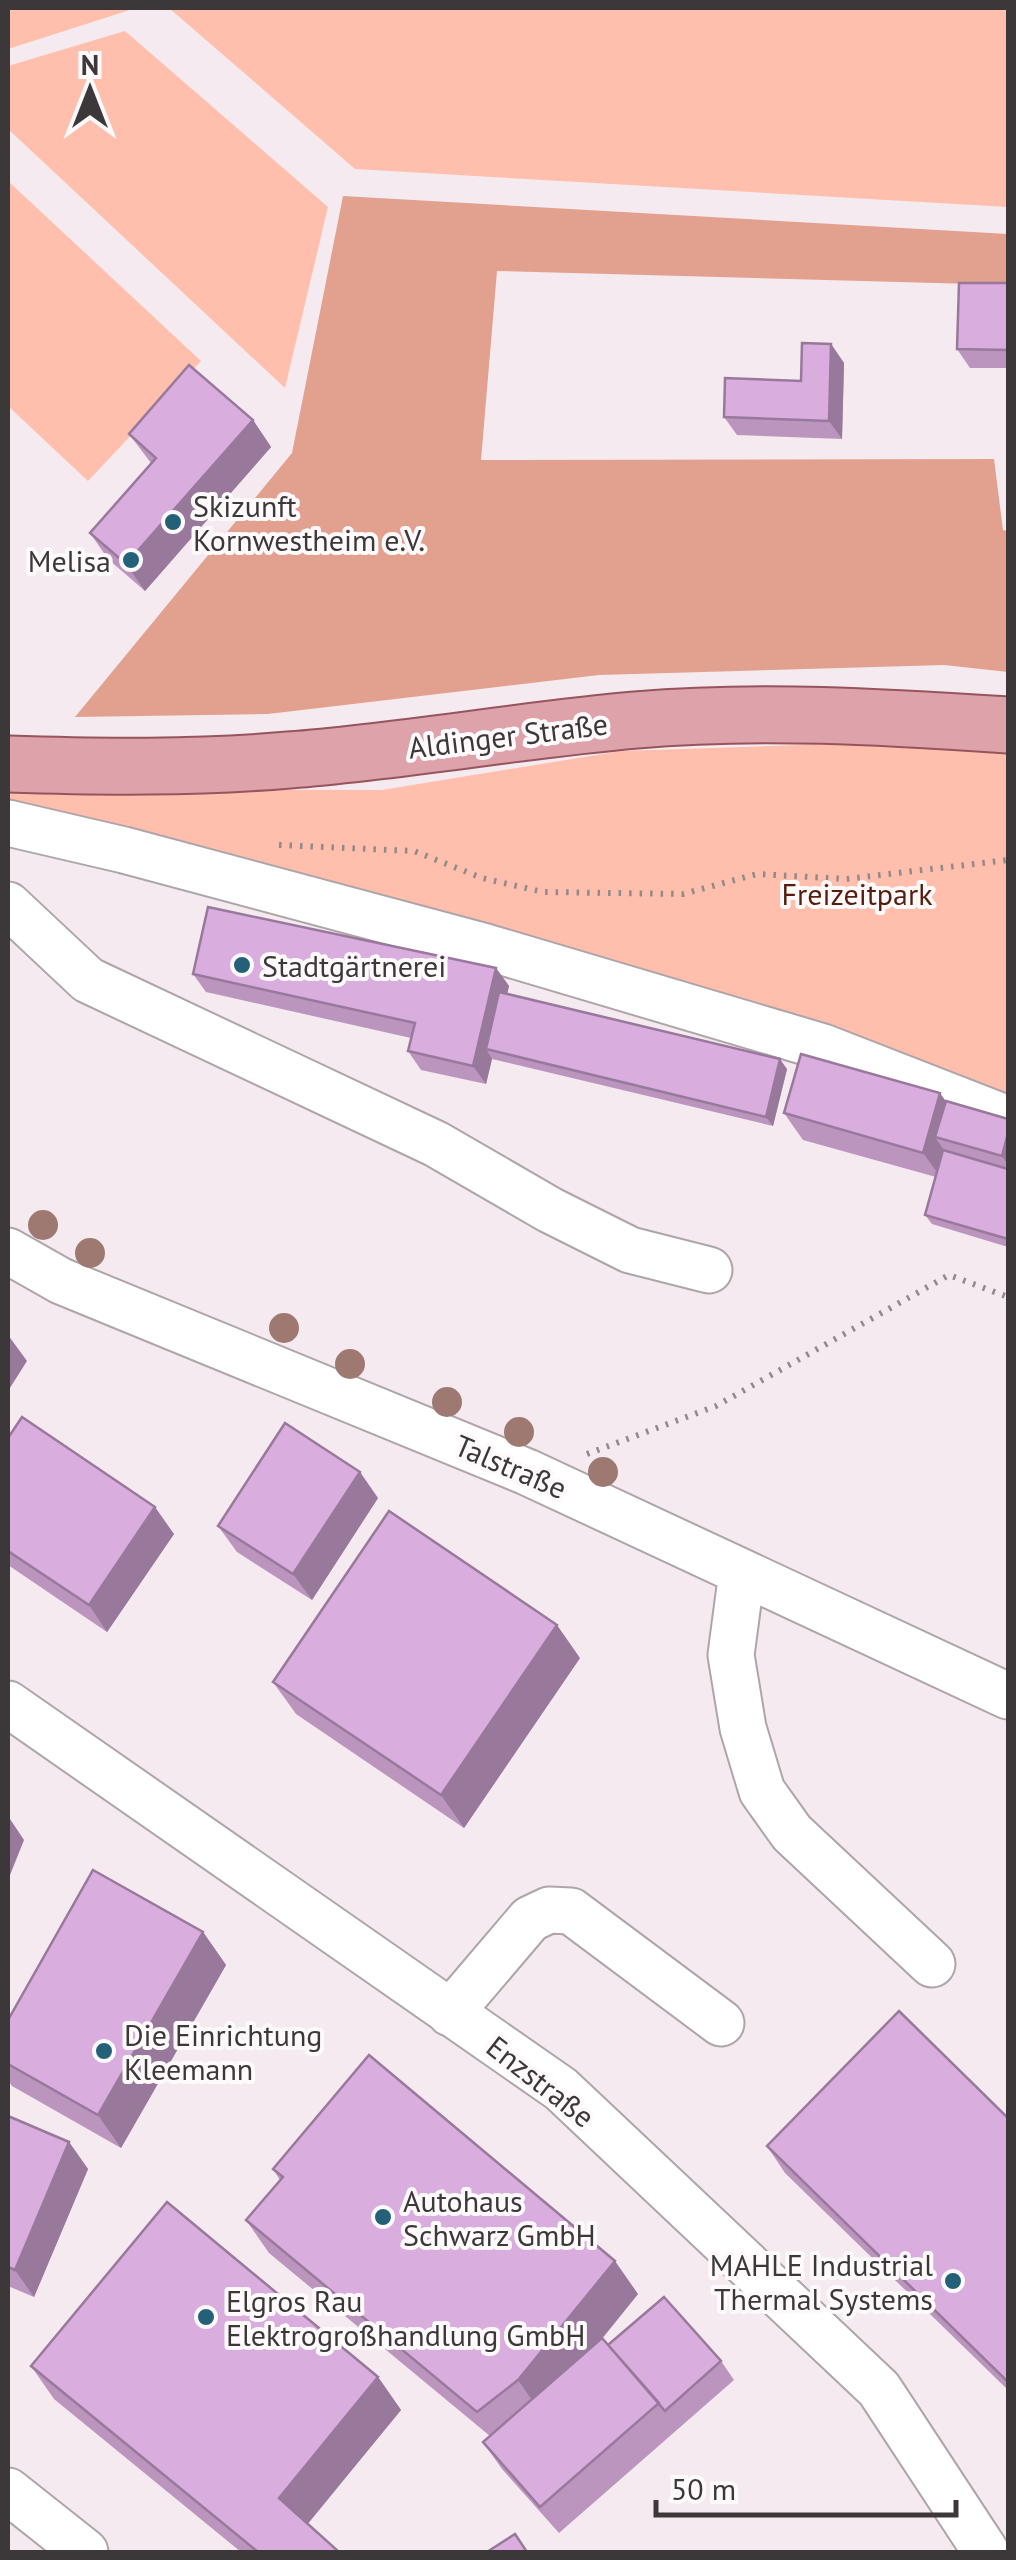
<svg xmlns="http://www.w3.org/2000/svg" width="1016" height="2560" font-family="'PT Sans',sans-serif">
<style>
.green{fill:#ffbfac}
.forest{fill:#e2a18e}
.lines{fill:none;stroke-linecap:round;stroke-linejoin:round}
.minor-casing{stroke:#aea5a9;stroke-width:49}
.major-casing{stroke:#96555e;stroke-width:59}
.path{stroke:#918a8d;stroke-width:6;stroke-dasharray:2.5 8;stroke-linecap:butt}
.minor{stroke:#fff;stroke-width:45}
.major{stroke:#dda2aa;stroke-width:55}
.tree{fill:#9e7972}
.wall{fill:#bb95be}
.shaded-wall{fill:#98799b}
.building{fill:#d9addd;stroke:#98799b;stroke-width:2.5}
.poi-dot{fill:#246178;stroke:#fef9fb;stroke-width:4}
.labels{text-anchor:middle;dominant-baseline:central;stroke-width:8;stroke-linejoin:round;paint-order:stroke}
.poi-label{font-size:30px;fill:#3c383a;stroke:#fef9fb;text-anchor:start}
.street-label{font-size:30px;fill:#3c383a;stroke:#fef9fb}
.park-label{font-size:30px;fill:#571d0b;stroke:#fef9fb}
</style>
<rect width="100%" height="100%" fill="#f4eaef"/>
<!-- green -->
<path class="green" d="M8 8H136L8 49Z
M169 8H1008V207L355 169Z
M125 31 328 207 285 388 8 129V66Z
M8 181 201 361 88 481 8 406Z
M888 742 1008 748V1093L975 1088 8 812V790L16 789 382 790 621 751Z"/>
<!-- forest -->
<path class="forest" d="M343 196 1008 234V285L497 271 481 460 994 459 1003 530 1008 531V672L944 665 599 675 268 714 75 717 292 453Z"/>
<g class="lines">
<defs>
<path id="minor" d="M8 823 124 850 486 947 823 1047 1008 1119
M8 905 88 980 436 1144 550 1210 630 1250 709 1270
M8 1251 61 1281 527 1472 1008 1696
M742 1572 731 1655 743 1728 762 1791 792 1833 932 1964
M8 1704 561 2089 879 2389 986 2552
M450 2013 530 1919 549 1910 571 1911 721 2023
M8 2491 85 2552"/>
<path id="major" d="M8 764C102 767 195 768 289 760 405 751 520 730 636 720 759 709 885 717 1008 725"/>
</defs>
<!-- minor casing -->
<use href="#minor" class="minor-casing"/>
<!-- major casing -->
<use href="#major" class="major-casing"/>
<!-- path -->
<path class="path" d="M279 845 414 851 482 878 543 892 683 894 757 874 846 879 1008 860
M587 1454 716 1406 949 1275 1008 1297"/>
<!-- minor -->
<use href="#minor" class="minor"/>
<!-- major -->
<use href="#major" class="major"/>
</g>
<!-- trees -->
<g class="tree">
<circle cx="43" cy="1225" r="15"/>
<circle cx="90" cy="1253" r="15"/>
<circle cx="284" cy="1328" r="15"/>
<circle cx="350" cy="1364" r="15"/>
<circle cx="447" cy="1402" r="15"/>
<circle cx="519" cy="1432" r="15"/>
<circle cx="603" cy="1472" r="15"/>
</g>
<!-- wall -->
<path class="wall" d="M1008 283V368H970L957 349Z
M831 344 844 363 842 439 737 435 724 417 801 381Z
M253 420 271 447 145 591 108 559 90 533 151 463 129 434Z
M496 968 509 986 507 994 787 1069 773 1126 492 1059 486 1084 421 1070 408 1051 411 1038 206 992 193 974Z
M946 1101 1008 1119V1247L932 1224 925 1215 936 1177 803 1140 784 1113Z
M8 1438 174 1534 107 1632 8 1565Z
M378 1498 312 1600 237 1552 218 1526Z
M580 1658 464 1828 296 1714 273 1682Z
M203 1932 226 1965 121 2148 12 2086 8 2080V2020Z
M8 2116 69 2142 88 2169 34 2297 8 2286Z
M1008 2118V2390L785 2173 767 2146Z
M273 2169 638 2294 602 2339 608 2345 721 2361 734 2380 559 2533 502 2469 483 2442 490 2436 269 2253 246 2220 280 2180Z
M31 2366 378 2377 401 2410 307 2524 339 2552H241L54 2399Z"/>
<!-- shaded-wall -->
<path class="shaded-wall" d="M831 344 844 363 842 439 829 421Z
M253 420 271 447 145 591 126 564Z
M496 968 509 986 494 1051 486 1049 492 1059 486 1084 473 1066Z
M780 1059 787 1069 773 1126 766 1117Z
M940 1093 959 1120 935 1137 948 1156 942 1179 923 1153Z
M1008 1133V1165L1002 1156Z
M8 1335 27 1361 8 1391Z
M360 1472 378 1498 312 1600 293 1574Z
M155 1507 174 1534 107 1632 89 1605Z
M557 1625 580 1658 464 1828 441 1795Z
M8 1816 24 1840 8 1880Z
M203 1932 226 1965 121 2148 98 2115Z
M69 2142 88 2169 34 2297 15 2270Z
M615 2261 638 2294 541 2413 518 2380Z
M378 2377 401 2410 302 2531 279 2498Z"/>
<!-- building -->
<path class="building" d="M959 283H1008V350L957 349Z
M802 343 831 344 829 421 724 417 725 378 801 381Z
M189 365 253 420 126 564 90 533 156 458 129 434Z
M208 907 496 968 473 1066 408 1051 415 1023 193 974Z
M499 992 780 1059 766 1117 486 1049Z
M801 1054 940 1093 923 1153 784 1113Z
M946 1101 1008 1119V1133L1002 1156 935 1137Z
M943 1150 1008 1169V1239L925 1215Z
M22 1417 155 1507 89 1605 8 1551V1438Z
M285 1423 360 1472 293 1574 218 1526Z
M389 1511 557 1625 441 1795 273 1682Z
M93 1870 203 1932 98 2115 8 2064V2020Z
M899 2011 1008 2118V2382L767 2146Z
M369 2055 615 2261 518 2380 477 2412 246 2220 283 2177 273 2169Z
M8 2116 69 2142 15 2270 8 2267Z
M167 2202 378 2377 279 2498 339 2552H258L31 2366Z
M664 2297 721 2361 665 2411 608 2345Z
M602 2338 659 2403 540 2507 483 2442Z
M515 2534 527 2552H487Z"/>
<!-- markers -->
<g class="poi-dot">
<circle cx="173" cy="522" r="10"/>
<circle cx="131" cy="560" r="10"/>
<circle cx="242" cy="965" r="10"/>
<circle cx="104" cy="2051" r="10"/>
<circle cx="383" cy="2217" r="10"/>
<circle cx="953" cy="2281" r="10"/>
<circle cx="206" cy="2317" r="10"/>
</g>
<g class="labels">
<!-- poi labels -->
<g class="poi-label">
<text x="193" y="505">Skizunft<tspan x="193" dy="34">Kornwestheim e.V.</tspan></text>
<text x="111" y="560" text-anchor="end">Melisa</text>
<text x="262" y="965">Stadtgärtnerei</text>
<text x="124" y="2034">Die Einrichtung<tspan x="124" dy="34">Kleemann</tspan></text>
<text x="403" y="2200">Autohaus<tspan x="403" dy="34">Schwarz GmbH</tspan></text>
<text x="933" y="2264" text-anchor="end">MAHLE Industrial<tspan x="933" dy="34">Thermal Systems</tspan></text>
<text x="226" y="2300">Elgros Rau<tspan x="226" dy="34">Elektrogroßhandlung GmbH</tspan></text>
</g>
<!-- street labels -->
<g class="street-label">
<text transform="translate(508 735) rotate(-7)">Aldinger Straße</text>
<text transform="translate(511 1466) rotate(23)">Talstraße</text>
<text transform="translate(541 2081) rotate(38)">Enzstraße</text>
</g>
<!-- park labels -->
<g class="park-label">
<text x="857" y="893">Freizeitpark</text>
</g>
</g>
<!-- border -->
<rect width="1016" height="2560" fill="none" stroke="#3c383a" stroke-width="20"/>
<!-- north arrow -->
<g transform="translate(90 90)" stroke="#fef9fb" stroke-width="8" paint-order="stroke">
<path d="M0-8L18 38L0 25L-18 38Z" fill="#3c383a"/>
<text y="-15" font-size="28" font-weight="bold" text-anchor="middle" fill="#3c383a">N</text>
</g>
<!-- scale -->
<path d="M656 2500v15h300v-15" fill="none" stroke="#3c383a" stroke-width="5"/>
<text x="671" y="2500" font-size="30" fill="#3c383a" stroke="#fef9fb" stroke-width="8" paint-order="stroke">50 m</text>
</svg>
